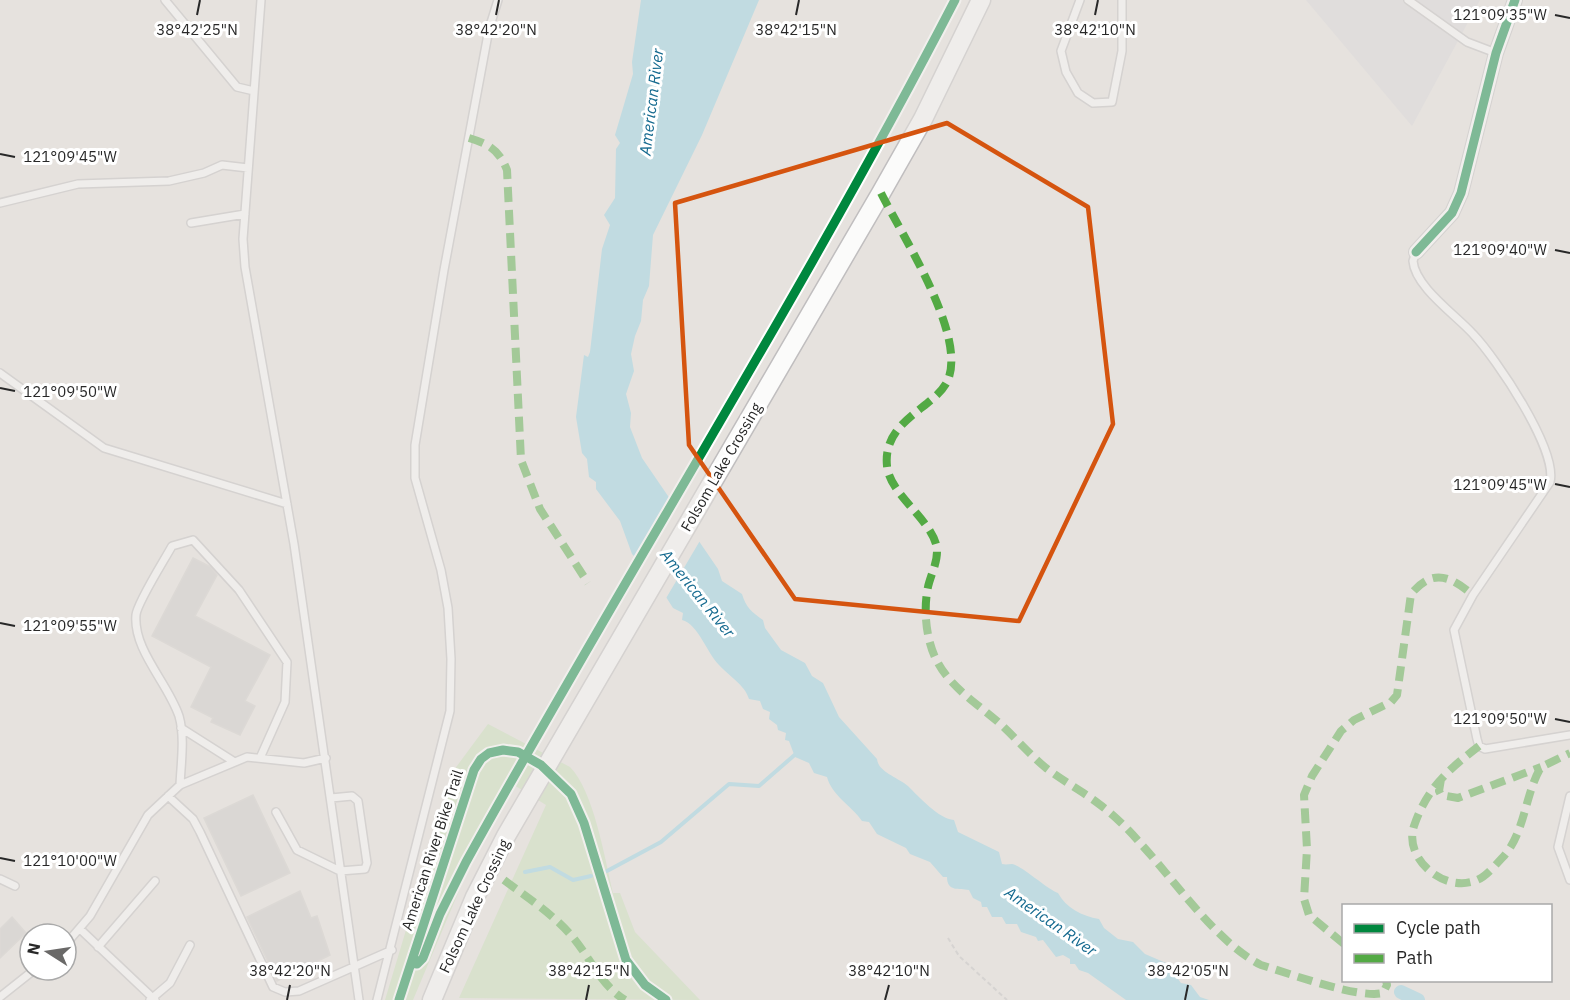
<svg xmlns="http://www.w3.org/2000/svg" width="1570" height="1000" font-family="'IBM Plex Sans',sans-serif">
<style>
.industrial{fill:#d9d7d9}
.green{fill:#cae0b8}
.water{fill:#95d3e4}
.pier{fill:#e6e2de}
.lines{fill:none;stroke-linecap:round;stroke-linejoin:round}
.stream{stroke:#95d3e4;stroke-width:4}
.canal{stroke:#95d3e4;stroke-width:14}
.building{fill:#cdcac8;stroke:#d1ceca;stroke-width:1.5}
.service-casing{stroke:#c0bebf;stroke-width:10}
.minor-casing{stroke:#c0bebf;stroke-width:16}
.secondary-casing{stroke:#c0bebf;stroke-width:21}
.path{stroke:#c3c2c2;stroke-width:2;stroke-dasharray:4.5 3;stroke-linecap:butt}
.service{stroke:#fbfbfa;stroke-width:7}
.minor{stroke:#fbfbfa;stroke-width:14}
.secondary{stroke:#fbfbfa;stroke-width:18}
.quiet{stroke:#53aa44;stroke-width:8;stroke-dasharray:15 8;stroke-linecap:butt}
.cycleway-casing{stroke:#fff;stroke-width:13}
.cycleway{stroke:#00873e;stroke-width:9}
.marked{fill:none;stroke:#d5540f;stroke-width:4.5;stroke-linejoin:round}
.ticks{fill:none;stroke:#282828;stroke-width:2}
.labels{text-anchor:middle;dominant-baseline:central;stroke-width:6;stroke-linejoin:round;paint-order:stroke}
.street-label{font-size:15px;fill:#282828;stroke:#fff}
.water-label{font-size:16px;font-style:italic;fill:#156a8f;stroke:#fff}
.ticks-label{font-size:15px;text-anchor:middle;fill:#282828;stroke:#fff;stroke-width:6;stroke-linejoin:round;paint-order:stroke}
</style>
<rect width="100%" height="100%" fill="#e6e2de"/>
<!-- industrial -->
<path class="industrial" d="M1306 0H1480L1412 126Z"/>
<!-- green -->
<path class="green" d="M488 724 570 767C594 791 605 860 613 893H620L635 932 700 1000 459 998 546 805 514 785 464 879 413 1000H385L454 770Z"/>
<!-- water -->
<path class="water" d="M641 0H759L702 135 653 235 649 286 643 300 641 321 635 336 631 354 634 371 626 394 631 413 630 427 642 458 718 569 722 581 742 594C746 608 752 612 763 620L765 628 781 650 805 663 812 676 823 683 839 717 877 759C878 772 899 778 908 786 919 797 939 819 954 820L958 832 999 852 1002 864C1006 865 1009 864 1012 864 1021 865 1048 890 1058 893 1066 908 1082 916 1099 919L1104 928 1118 939 1133 942 1145 954 1166 963 1181 983 1191 985 1200 997 1209 1000H1126L1088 973 1079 970 1075 964H1070V959L1063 955 1056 957 1043 940 1038 941 1036 937 1021 932 1017 924H1006L1002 917H992L987 907H982L981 902 973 898 969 890C959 888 947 892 947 877H943L930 862 910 854 906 848 877 834 869 822 862 821C852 806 832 796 827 777L814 773 809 763 795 757 789 741 785 740 786 733 778 730 777 725 769 719 770 712 763 709 760 701 749 699C745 685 729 676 719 665 707 653 698 624 682 620L683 613 673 608 652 575 632 554 620 521 596 489V482L589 477 587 459 582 453 576 417 584 355 588 357 590 352 602 249 610 225 604 215 615 198 616 149 620 143 615 135 633 74 632 62Z"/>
<!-- pier -->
<path class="pier" d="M672 497 701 539 665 600 650 577 635 561Z"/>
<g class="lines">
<!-- stream -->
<path class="stream" d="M607 871 661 842 729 784 759 786 798 752
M525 872 550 867 573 880 591 876"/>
<!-- canal -->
<path class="canal" d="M1401 992 1418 1000"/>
</g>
<!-- building -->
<path class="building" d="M193 558 211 567 217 575 195 616 270 655 245 701 255 706 240 735 211 722 213 718 191 707 211 667 152 636Z
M253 795 290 873 241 896 204 818Z
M300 891 311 918 317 916 330 955 277 981 247 917Z
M12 917 26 933 0 958V929Z"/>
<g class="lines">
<defs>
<path id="service" d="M165 0 237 87 254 91
M261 0 243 239 245 267 294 544 359 1000
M1080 0 1061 51 1066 72 1078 93 1093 103 1112 102 1122 51V0
M1408 0 1467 42 1496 53
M0 203 78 184 169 181 204 173 222 165 248 168
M191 223 245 214
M1416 252 1413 261C1415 287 1456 315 1473 334 1496 358 1558 450 1550 482L1473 595 1454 630 1477 739 1479 746 1485 749 1570 735
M0 373 104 448 287 504
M181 728 233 761
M180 785C181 763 185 737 179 716 168 683 133 650 136 615 137 603 165 559 172 546L193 540 239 590 287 662 285 702 260 758
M168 796 193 819 200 832 273 987 285 992 299 991 392 950
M1570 796 1558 847 1570 880
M276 812 297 850 340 871 365 869 367 863 358 801 352 796 331 798
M0 879 15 886
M80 929 155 1000
M66 944 90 916 148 815 180 785 247 757 304 763 326 758
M98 947 155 881
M0 997 34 970
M150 1000 170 983 190 945
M377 1000 450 711 451 659 448 608 441 570 415 478V445L444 270 489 29 498 0"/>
<path id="minor" d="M1416 252 1452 213 1461 193 1496 53 1515 0"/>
<path id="secondary" d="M432 1000 475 897 506 836 881 193 923 119 981 0"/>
</defs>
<!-- service casing -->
<use href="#service" class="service-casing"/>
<!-- minor casing -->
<use href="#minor" class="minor-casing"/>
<!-- secondary casing -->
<use href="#secondary" class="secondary-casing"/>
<!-- path -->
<path class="path" d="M948 938 959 956 1007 1000"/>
<!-- service -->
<use href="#service" class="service"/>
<!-- minor -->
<use href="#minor" class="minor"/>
<!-- secondary -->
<use href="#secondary" class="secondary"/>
<!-- quiet -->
<path class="quiet" d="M469 138C489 144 499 150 507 170L521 460 540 509 588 583
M881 193C903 237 964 331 949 377 940 407 882 418 887 466 890 494 928 517 936 544 940 559 931 573 928 587 923 610 926 642 938 663 951 687 976 703 997 721 1014 736 1029 754 1046 768 1063 781 1082 791 1099 804 1114 815 1129 830 1141 844 1175 881 1217 943 1261 965 1288 973 1358 999 1383 993L1387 985 1386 980
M1479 746C1448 770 1427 788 1414 826 1403 859 1445 894 1477 880 1487 876 1496 864 1504 856 1525 832 1525 794 1541 767L1570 753
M1441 779 1439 791 1441 795 1458 798 1541 767
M504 880C528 898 556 916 575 940 591 960 602 986 625 1000
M1344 944 1309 915 1304 899 1307 849 1304 795 1312 776 1341 731 1354 720 1391 702 1397 695 1411 594C1433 568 1450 576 1473 595"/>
<defs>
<path id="cycleway" d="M1416 252 1452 213 1461 193 1496 53 1515 0
M411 963 417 964 423 958 440 914 466 862C626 573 803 294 955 0
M399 1000 474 770 481 759 489 753 503 750 518 752 541 765 571 794 584 823 626 960 645 985 666 1000"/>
</defs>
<!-- cycleway casing -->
<use href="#cycleway" class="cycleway-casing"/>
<!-- cycleway -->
<use href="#cycleway" class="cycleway"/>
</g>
<!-- marked area -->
<path d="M0 0H1570V1000H0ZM947 123 1088 207 1113 424 1019 621 795 599 689 445 675 203Z" fill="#e6e2de" fill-opacity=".55" fill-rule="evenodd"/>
<path class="marked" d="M947 123 1088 207 1113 424 1019 621 795 599 689 445 675 203Z"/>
<!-- ticks -->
<path class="ticks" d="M197 15 200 0M496 15 499 0M796 15 799 0M1095 15 1098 0M1555 15 1570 18M0 154 15 157M1555 250 1570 253M0 388 15 391M1555 484 1570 487M0 623 15 626M1555 719 1570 722M0 858 15 861M287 1000 290 985M586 1000 589 985M885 1000 889 985M1185 1000 1188 985"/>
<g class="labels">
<!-- street labels -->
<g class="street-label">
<text transform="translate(721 467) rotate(-60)">Folsom Lake Crossing</text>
<text transform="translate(432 850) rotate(-72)">American River Bike Trail</text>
<text transform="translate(474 906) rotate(-65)">Folsom Lake Crossing</text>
</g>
<!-- water labels -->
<g class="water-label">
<text transform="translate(651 102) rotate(-83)">American River</text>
<text transform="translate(698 593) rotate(51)">American River</text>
<text transform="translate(1051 921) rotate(35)">American River</text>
</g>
</g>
<g class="ticks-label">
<text x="1500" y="20">121°09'35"W</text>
<text x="197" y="35">38°42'25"N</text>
<text x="496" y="35">38°42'20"N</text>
<text x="796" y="35">38°42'15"N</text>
<text x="1095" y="35">38°42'10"N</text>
<text x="70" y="162">121°09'45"W</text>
<text x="1500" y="255">121°09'40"W</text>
<text x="70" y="397">121°09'50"W</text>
<text x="1500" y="490">121°09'45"W</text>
<text x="70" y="631">121°09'55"W</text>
<text x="1500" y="724">121°09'50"W</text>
<text x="70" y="866">121°10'00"W</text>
<text x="290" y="976">38°42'20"N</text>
<text x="589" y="976">38°42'15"N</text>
<text x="889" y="976">38°42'10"N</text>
<text x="1188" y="976">38°42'05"N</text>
</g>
<!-- legend -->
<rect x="1342" y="904" width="210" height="78" fill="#ffffff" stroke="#a9a9a9" stroke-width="1.5"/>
<rect x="1354" y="924" width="30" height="9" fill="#00873e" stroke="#a9a9a9" stroke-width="1.5"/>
<text x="1396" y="934" font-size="18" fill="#282828">Cycle path</text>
<rect x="1354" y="954" width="30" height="9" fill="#53aa44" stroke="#a9a9a9" stroke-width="1.5"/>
<text x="1396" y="964" font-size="18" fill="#282828">Path</text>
<!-- north arrow -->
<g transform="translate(48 952) rotate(282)"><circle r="28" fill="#ffffff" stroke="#a9a9a9" stroke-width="1.5"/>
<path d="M0-4.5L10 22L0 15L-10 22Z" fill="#6a6968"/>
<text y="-9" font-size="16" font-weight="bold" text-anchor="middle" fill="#282828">N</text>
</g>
</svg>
